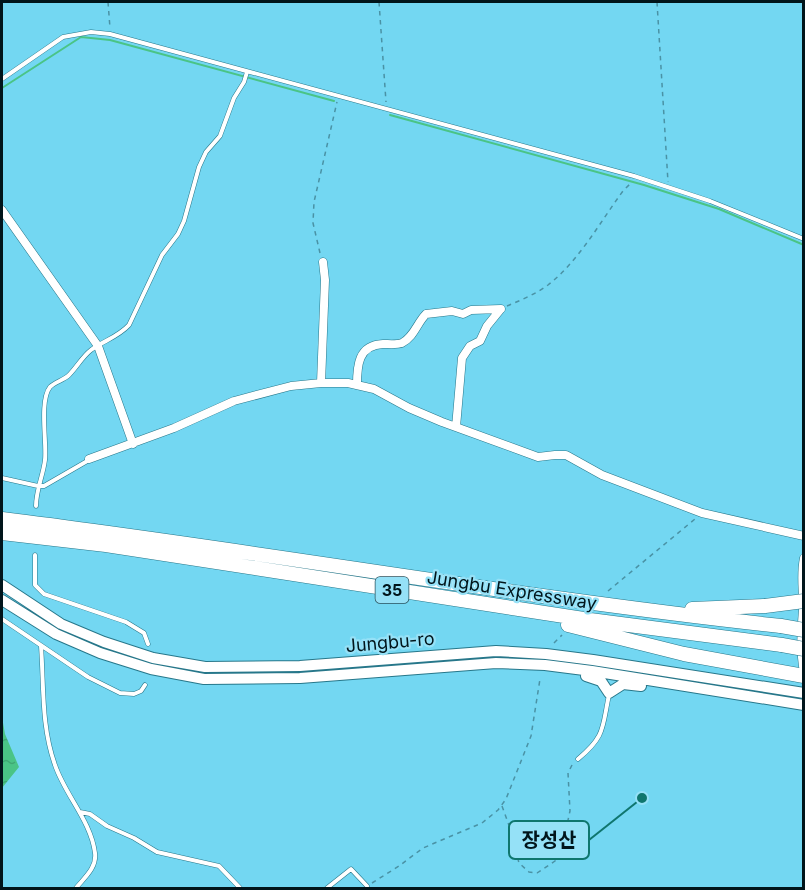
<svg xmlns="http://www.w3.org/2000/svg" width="805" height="890" font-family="Inter,'Noto Sans KR',sans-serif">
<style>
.water{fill:url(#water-ripples)}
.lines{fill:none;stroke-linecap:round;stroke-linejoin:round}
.stream{stroke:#4ac486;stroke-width:2}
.service-casing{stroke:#27778a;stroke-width:5}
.minor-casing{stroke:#27778a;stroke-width:9}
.secondary-casing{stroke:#27778a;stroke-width:12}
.motorway-casing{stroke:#27778a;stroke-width:15}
.path{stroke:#4a92a5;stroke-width:1.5;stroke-dasharray:4.5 4.5;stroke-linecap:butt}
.service{stroke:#fff;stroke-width:4}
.minor{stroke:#fff;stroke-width:8}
.secondary{stroke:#fff;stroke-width:10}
.motorway{stroke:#fff;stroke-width:14}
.motorway-bridge-casing{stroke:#27778a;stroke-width:15;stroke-linecap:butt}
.motorway-bridge{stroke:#fff;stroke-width:14}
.labels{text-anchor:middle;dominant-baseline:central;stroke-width:4.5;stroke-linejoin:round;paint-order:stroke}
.shield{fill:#95e1f7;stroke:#2d525d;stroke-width:1.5}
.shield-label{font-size:16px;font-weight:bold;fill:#01151b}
.street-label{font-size:18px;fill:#01151b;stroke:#95e1f7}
.leader{fill:none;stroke:#0f766e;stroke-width:2}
.callout-dot{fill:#0f766e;stroke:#95e1f7;stroke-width:2}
.callout{fill:#95e1f7;stroke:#0f766e;stroke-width:2}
.callout-label{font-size:20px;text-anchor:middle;font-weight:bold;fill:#01151b}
</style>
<defs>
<pattern id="water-ripples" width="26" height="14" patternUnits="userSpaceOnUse" patternTransform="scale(1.5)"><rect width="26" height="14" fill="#4ac486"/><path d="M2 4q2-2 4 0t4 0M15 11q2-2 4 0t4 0" fill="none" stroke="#3fa873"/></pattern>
</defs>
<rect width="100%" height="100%" fill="#73d7f2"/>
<!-- water -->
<path class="water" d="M2 717 5 734 19 767 2 788Z"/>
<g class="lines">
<!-- stream -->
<path class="stream" d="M2 88 81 37 110 40 334 101
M390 115 644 185 719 209 804 245"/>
<defs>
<path id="service" d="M2 79 63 37 91 32 110 34 634 176 710 201 804 239
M2 478 38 486H44L89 460
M36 506C36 490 43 476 45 460 47 443 39 401 50 387 55 382 64 380 69 375 77 367 82 357 91 350 103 341 118 337 129 325L162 255 178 234 184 221 199 167 206 152 220 136 234 98 244 82 247 72
M35 555V585L44 594 126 622 144 633 148 644
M2 619 88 677 120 693 134 694 141 691 145 685
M41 646C44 686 41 726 55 765 65 795 91 821 95 853 97 868 84 878 76 888
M578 759C606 736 602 727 609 695
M80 812 90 814 107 826 134 838 157 852 219 866 240 888
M327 888 351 869 367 886"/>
<path id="minor" d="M2 210 98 346 133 444
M321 383 325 280 323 262
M357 385C357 366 358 345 383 344 389 344 396 345 402 343 414 337 417 323 426 314L452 311 463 314 471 310 501 309
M456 427 462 358 470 346 480 341 487 326 500 310
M89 459 174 428 234 401 291 386 321 383H348L374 389 409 408 442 422 538 457 555 455H566L602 475 702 513 804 536
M804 558C800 577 804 591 803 610 801 630 800 651 804 672"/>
<path id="secondary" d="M2 585 61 624 104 642 153 658 205 667 300 666 496 651 546 654 593 660 804 693
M2 600 56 634 100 653 151 669 204 679 300 678 496 663 545 665 592 671 804 705
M586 676 601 681 609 693 623 684 641 686"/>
<path id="motorway" d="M2 519C262 551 520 598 781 626
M2 533 106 545 590 620 782 645
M692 609 765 606
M568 625 684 654 804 676"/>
</defs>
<!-- service casing -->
<use href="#service" class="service-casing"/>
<!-- minor casing -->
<use href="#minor" class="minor-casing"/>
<!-- secondary casing -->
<use href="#secondary" class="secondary-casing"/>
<!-- motorway casing -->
<use href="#motorway" class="motorway-casing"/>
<!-- path -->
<path class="path" d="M108 2 110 28
M379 2 386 102
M657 2 668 182
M320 253 313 223 314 202 337 102
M507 306C521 300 536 294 548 285 579 261 600 222 623 191L631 183
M608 591 695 519
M554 643 562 635
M502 806 510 828 519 863 529 872 537 873 555 861 561 852 570 811 568 773 573 763
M372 883 399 866 423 848 482 823 498 810 506 799 531 736 540 679"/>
<!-- service -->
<use href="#service" class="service"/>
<!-- minor -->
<use href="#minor" class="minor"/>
<!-- secondary -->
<use href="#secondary" class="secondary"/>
<!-- motorway -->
<use href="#motorway" class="motorway"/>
<defs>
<path id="motorway-bridge" d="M765 606 804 601
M781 626 804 630
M782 645 804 649"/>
</defs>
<!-- motorway-bridge casing -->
<use href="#motorway-bridge" class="motorway-bridge-casing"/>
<!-- motorway-bridge -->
<use href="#motorway-bridge" class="motorway-bridge"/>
</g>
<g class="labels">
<!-- shield labels -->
<rect class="shield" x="375.5" y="577" width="33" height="26" rx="4.5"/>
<g class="shield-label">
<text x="392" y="590">35</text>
</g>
<!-- street labels -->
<g class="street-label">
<text transform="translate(512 590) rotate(9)">Jungbu Expressway</text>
<text transform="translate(390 642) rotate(-5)">Jungbu-ro</text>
</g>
</g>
<!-- callouts -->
<path class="leader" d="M642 798L589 840"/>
<circle class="callout-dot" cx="642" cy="798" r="6"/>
<rect class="callout" x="509" y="821" width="80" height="38" rx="6"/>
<g class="callout-label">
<text x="549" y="847">장성산</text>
</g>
<!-- border -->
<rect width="805" height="890" fill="none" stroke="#01151b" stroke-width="6"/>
</svg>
